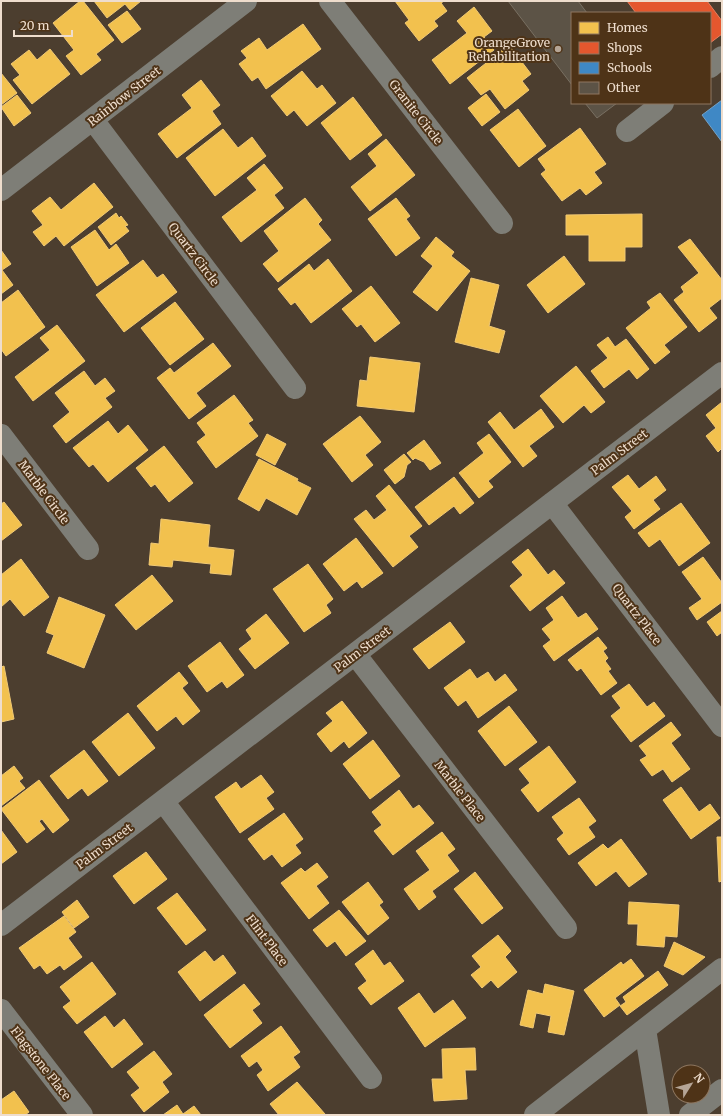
<svg xmlns="http://www.w3.org/2000/svg" width="723" height="1116" font-family="Merriweather,serif">
<style>
.homes{fill:#f2c14e;stroke:#f1c974}
.shops{fill:#e4572e;stroke:#e77f5e}
.schools{fill:#3f88c5;stroke:#74a2c7}
.building{fill:#5c5346;stroke:#797062}
.lines{fill:none;stroke-linecap:round;stroke-linejoin:round}
.minor{stroke:#7e7e77;stroke-width:22}
.poi-dot{fill:#b5a596;stroke:#4e3317;stroke-width:1.5}
.labels{text-anchor:middle;dominant-baseline:central;stroke-width:4;stroke-linejoin:round;paint-order:stroke}
.poi-label{font-size:12px;fill:#eeddcd;stroke:#4e3317;text-anchor:end}
.street-label{font-size:12px;fill:#eeddcd;stroke:#4e3317}
</style>
<rect width="100%" height="100%" fill="#4c3e2f"/>
<!-- homes -->
<path class="homes" d="M80 1H83L114 40 96 54 101 60 81 75 66 56 74 50 53 23Z
M94 1H141L130 10 125 4 107 18Z
M395 1H444L441 3 447 11 434 21 438 26 419 41 405 23 409 20Z
M474 7 492 31 484 37 494 50 450 84 432 60 467 33 457 21Z
M127 11 141 29 122 43 108 25Z
M303 24 321 49 266 89 258 77 252 81 239 64 247 58 241 51 259 38 267 50Z
M509 45 531 74 522 81 529 90 505 109 490 89 481 95 467 78Z
M50 49 70 74 32 104 13 80 20 75 11 64 29 50 37 60Z
M302 71 317 89 322 85 336 103 307 126 294 110 287 116 271 96Z
M1 73 17 93 1 105Z
M201 80 220 105 212 111 221 124 177 158 158 134 192 108 182 95Z
M486 94 500 112 482 126 468 108Z
M17 95 31 113 14 126 1 107Z
M353 97 382 135 350 160 321 123Z
M518 109 546 146 519 167 490 130Z
M580 128 606 164 594 172 602 183 586 195 580 188 562 201 541 174 546 170 538 159Z
M223 129 238 148 252 137 266 156 215 196 186 158Z
M386 139 415 175 370 211 351 187 377 166 368 154Z
M264 164 283 188 274 195 284 208 241 242 222 217 257 190 247 178Z
M94 183 113 207 64 246 56 236 44 246 33 232 43 225 32 211 50 197 61 210Z
M305 198 322 220 318 224 331 240 278 282 263 264 279 251 264 231Z
M396 198 410 216 406 219 420 238 396 256 368 219Z
M116 213 119 218 121 216 128 225 125 226 129 231 111 245 98 227Z
M642 214V247H625V261H589V235H566V215Z
M95 230 109 250 116 244 129 263 97 286 71 247Z
M436 237 454 252 451 256 470 271 437 311 413 292 433 266 421 256Z
M690 239 722 280V298L709 308 717 318 699 332 674 300 684 292 681 287 699 273 678 247Z
M1 250 11 264 2 270 13 285 1 294Z
M564 256 585 284 548 313 527 285Z
M328 259 352 291 311 323 295 302 291 305 278 289 309 264 314 271Z
M143 260 157 278 163 274 177 292 124 332 96 295Z
M471 278 499 285 489 326 505 331 499 353 455 342Z
M371 286 400 323 375 342 361 324 357 327 342 309Z
M18 290 45 327 6 356 1 349V303Z
M660 293 687 327 664 345 670 352 655 364 626 328 651 308 647 302Z
M175 302 204 339 170 365 141 328Z
M57 325 85 361 33 401 15 377 50 350 40 338Z
M608 337 615 347 626 339 649 369 637 379 629 369 604 388 591 371 608 358 597 345Z
M213 343 231 366 196 393 206 406 189 419 157 378 170 368 174 373Z
M370 357 420 363 414 412 357 406 360 380 367 381Z
M576 366 605 402 591 413 584 405 563 423 540 396Z
M84 371 95 386 105 378 115 391 105 398 112 407 66 443 53 426 70 412 55 393Z
M234 395 253 420 248 423 258 436 216 468 197 442 206 435 197 423Z
M722 402V448L718 452 706 436 716 428 706 415Z
M541 409 554 427 529 446 537 456 523 467 488 422 500 412 514 430Z
M360 416 381 442 365 455 373 465 352 482 323 444Z
M108 421 118 434 128 425 148 450 108 482 93 464 89 467 73 448Z
M267 434 286 444 275 465 256 455Z
M489 434 511 462 488 481 493 487 479 498 459 473 484 453 477 443Z
M424 440 441 463 430 470 424 462 415 458 413 460 407 453Z
M164 446 193 483 169 502 155 484 151 487 136 468Z
M404 454 411 462 407 465 404 477 395 484 384 470Z
M259 459 298 479 297 481 311 488 297 515 266 498 259 511 238 499Z
M628 475 639 489 656 476 666 490 653 500 660 509 634 529 625 517 632 511 612 487Z
M454 477 474 503 460 514 454 506 429 525 415 507Z
M389 485 422 526 409 536 418 547 393 567 354 519 366 510 374 520 387 510 376 496Z
M4 502 22 525 1 541V504Z
M681 503 710 543 679 566 660 539 649 547 638 533Z
M161 519 210 525 208 547 234 550 231 575 210 573 211 564 173 560 172 567 149 565 151 543 159 544Z
M356 538 383 573 362 588 357 581 344 591 323 564Z
M528 549 548 575 554 570 565 583 530 611 510 586 523 575 512 562Z
M703 557 722 583V602L697 620 689 608 702 599 682 572Z
M21 559 49 597 24 616 10 599 1 607V575Z
M308 564 333 599 326 605 331 613 304 632 273 589Z
M152 575 173 601 136 630 115 605Z
M562 596 578 618 586 613 598 629 554 661 543 646 551 640 542 629 554 620 546 608Z
M59 597 105 615 84 668 47 653 54 635 46 632Z
M722 611V632L717 636 707 622Z
M266 614 289 643 255 669 239 649 252 639 246 630Z
M450 622 465 642 429 669 413 649Z
M598 637 607 648 603 651 608 658 605 661 611 669 608 671 617 683 601 695 581 668 577 671 568 660Z
M220 642 244 675 227 688 222 681 207 692 188 666Z
M4 666 14 719 1 722V667Z
M470 669 477 679 488 672 495 682 505 674 517 690 478 718 466 700 458 706 444 688Z
M179 672 188 683 182 688 200 711 183 725 176 716 157 731 137 706Z
M629 684 647 707 654 702 665 716 631 742 611 716 621 708 612 696Z
M342 701 367 733 349 748 344 741 331 752 317 734 333 721 326 713Z
M509 706 537 742 505 766 478 731Z
M128 713 155 748 119 776 92 742Z
M671 722 681 735 671 743 690 769 672 782 663 769 652 776 640 760 647 756 639 746Z
M373 740 400 776 370 799 343 764Z
M549 746 576 782 538 812 521 790 530 783 519 769Z
M84 750 108 781 88 796 82 788 68 799 50 776Z
M14 766 23 778 19 781 25 788 1 806V776Z
M261 775 274 792 266 798 274 809 240 833 215 797 236 782 241 789Z
M39 780 69 820 53 833 42 819 39 821 45 829 27 843 1 809Z
M681 787 699 812 710 804 720 818 691 839 663 800Z
M399 790 413 809 419 805 434 823 393 855 374 831 382 825 372 812Z
M579 798 596 821 588 827 595 837 569 855 557 839 564 833 552 817Z
M284 813 303 839 295 845 301 853 282 867 272 854 264 860 248 839Z
M1 830 17 852 1 864Z
M442 832 455 849 447 855 459 871 432 891 436 897 419 910 404 889 430 870 416 851Z
M717 837H722V881L719 882Z
M621 839 647 874 629 887 616 871 596 886 578 863 603 844 608 849Z
M146 852 167 879 134 904 113 876Z
M317 863 328 877 316 886 329 903 309 919 281 883 301 868 305 872Z
M475 872 503 908 482 924 454 889Z
M368 882 383 902 379 905 389 918 368 935 342 902Z
M177 893 206 930 186 945 157 908Z
M77 900 89 917 74 928 62 912Z
M629 902 679 905 677 937 665 936 664 947 637 945 638 924H628Z
M339 910 366 941 346 956 335 941 327 947 313 930Z
M64 916 76 932 68 938 82 957 64 970 60 965 47 974 40 965 34 969 19 948Z
M498 935 511 951 505 957 517 972 498 988 491 980 482 988 471 975 481 967 472 956Z
M674 942 705 957 683 975 664 966Z
M373 950 384 966 390 962 404 981 371 1005 358 988 367 981 355 964Z
M205 951 214 962 223 955 236 973 200 1001 178 972Z
M631 959 644 976 615 998 620 1005 604 1017 584 990 621 962 623 965Z
M92 962 116 994 77 1024 63 1007 71 1001 60 987Z
M658 971 668 985 627 1015 620 1006 626 1002 623 997Z
M244 984 260 1004 252 1010 262 1023 230 1048 204 1015Z
M545 984 574 991 564 1035 548 1032 551 1016 536 1013 533 1028 520 1025 528 990 543 994Z
M419 993 434 1014 453 1000 466 1018 425 1047 398 1008Z
M105 1016 114 1028 124 1019 143 1044 112 1068 84 1032Z
M281 1026 300 1052 293 1057 300 1067 268 1091 257 1075 263 1070 257 1061 249 1067 241 1056Z
M475 1048 476 1070H465L467 1099 434 1101 432 1079H443L442 1049Z
M154 1051 172 1074 162 1082 169 1092 144 1112 131 1095 140 1088 127 1072Z
M297 1082 325 1114 324 1115H279L270 1104Z
M14 1091 29 1112 25 1115H1V1100Z
M177 1105 183 1114 194 1106 201 1115H163Z"/>
<!-- shops -->
<path class="shops" d="M627 1H707L722 21V34L710 43V13H636Z"/>
<!-- schools -->
<path class="schools" d="M722 100V142L702 115Z"/>
<!-- building -->
<path class="building" d="M508 1H578L587 13H572V85Z
M585 103H617L597 118Z"/>
<g class="lines">
<!-- minor -->
<path class="minor" d="M330 1 502 223
M710 67 722 57
M93 120 295 388
M627 131 663 103
M1 190 246 1
M1 435 88 549
M552 503 722 726
M355 654 566 928
M163 801 371 1078
M1 925 722 373
M1 1010 82 1115
M645 1029 659 1115
M535 1115 722 969
M690 1115 722 1090"/>
</g>
<!-- markers -->
<circle class="poi-dot" cx="558" cy="49" r="4"/>
<g class="labels">
<!-- poi labels -->
<g class="poi-label">
<text x="550" y="42">OrangeGrove<tspan x="550" dy="14">Rehabilitation</tspan></text>
</g>
<!-- street labels -->
<g class="street-label">
<text transform="translate(124 96) rotate(-38)">Rainbow Street</text>
<text transform="translate(416 112) rotate(52)">Granite Circle</text>
<text transform="translate(194 254) rotate(53)">Quartz Circle</text>
<text transform="translate(619 452) rotate(-37)">Palm Street</text>
<text transform="translate(44 492) rotate(53)">Marble Circle</text>
<text transform="translate(637 614) rotate(53)">Quartz Place</text>
<text transform="translate(362 649) rotate(-37)">Palm Street</text>
<text transform="translate(460 791) rotate(52)">Marble Place</text>
<text transform="translate(104 846) rotate(-37)">Palm Street</text>
<text transform="translate(267 940) rotate(53)">Flint Place</text>
<text transform="translate(41 1063) rotate(52)">Flagstone Place</text>
</g>
</g>
<!-- border -->
<rect width="723" height="1116" fill="none" stroke="#eeddcd" stroke-width="4"/>
<!-- legend -->
<rect x="571" y="12" width="140" height="92" fill="#4e3317" stroke="#8e7760"/>
<rect x="579" y="22" width="20" height="12" fill="#f2c14e" stroke="#8e7760"/>
<text x="607" y="32" font-size="12" fill="#eeddcd">Homes</text>
<rect x="579" y="42" width="20" height="12" fill="#e4572e" stroke="#8e7760"/>
<text x="607" y="52" font-size="12" fill="#eeddcd">Shops</text>
<rect x="579" y="62" width="20" height="12" fill="#3f88c5" stroke="#8e7760"/>
<text x="607" y="72" font-size="12" fill="#eeddcd">Schools</text>
<rect x="579" y="82" width="20" height="12" fill="#5c5346" stroke="#8e7760"/>
<text x="607" y="92" font-size="12" fill="#eeddcd">Other</text>
<!-- north arrow -->
<g transform="translate(691 1084) rotate(53)"><circle r="19" fill="#4e3317" stroke="#8e7760"/>
<path d="M0-3L7 15L0 10L-7 15Z" fill="#b5a596"/>
<text y="-6" font-size="11" font-weight="bold" text-anchor="middle" fill="#eeddcd">N</text>
</g>
<!-- scale -->
<path d="M14 30v6h58v-6" fill="none" stroke="#eeddcd" stroke-width="2"/>
<text x="20" y="30" font-size="12" fill="#eeddcd" stroke="#4e3317" stroke-width="3" paint-order="stroke">20 m</text>
</svg>
